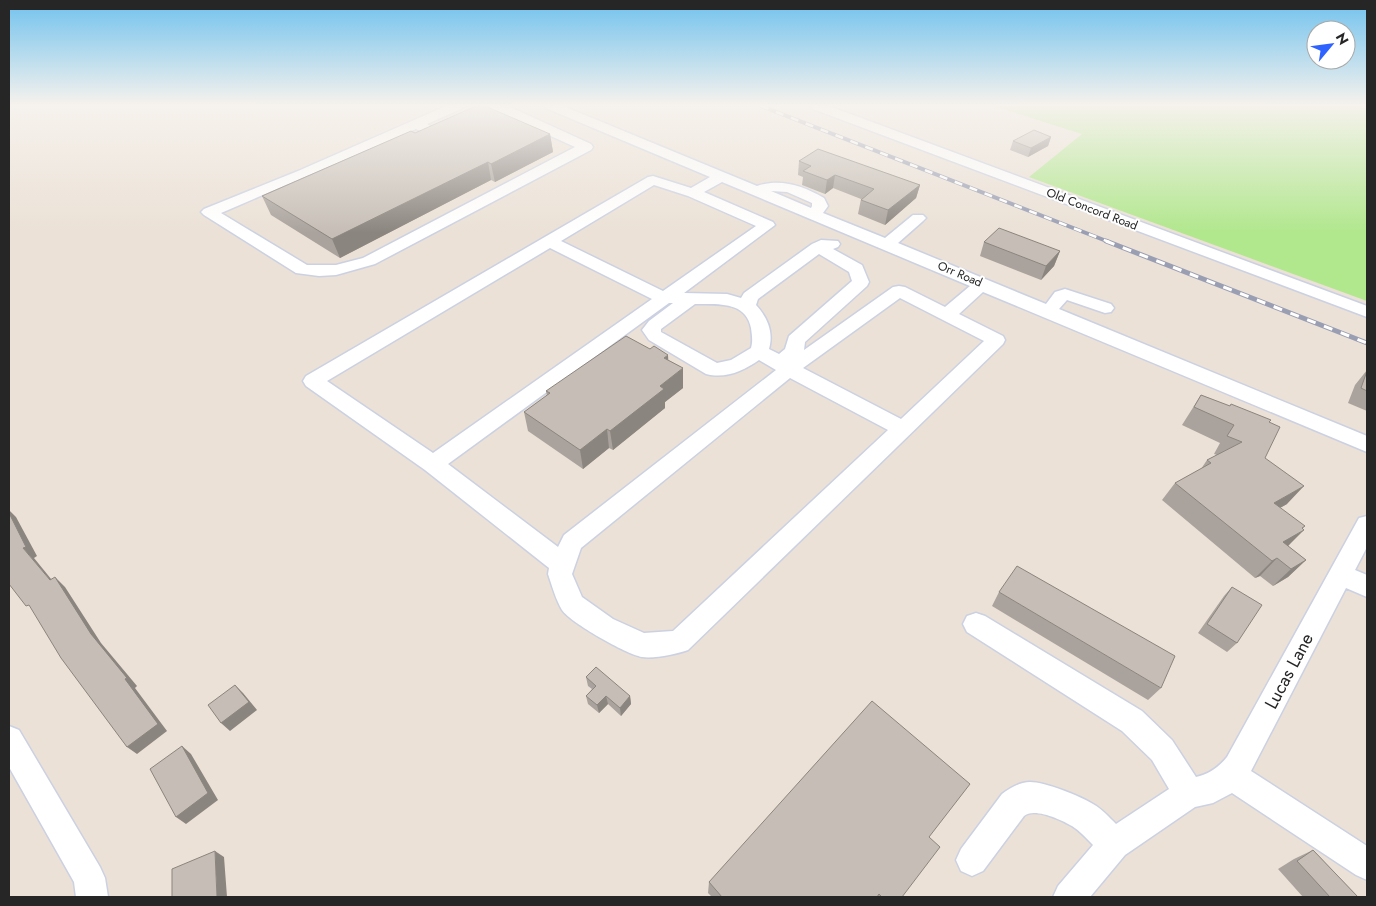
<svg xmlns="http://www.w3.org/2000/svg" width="1376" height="906" font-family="Jost,sans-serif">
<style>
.green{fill:#b1e78d}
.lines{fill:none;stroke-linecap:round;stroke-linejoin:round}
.minor-casing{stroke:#cbd1e2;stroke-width:3}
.minor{fill:#fff;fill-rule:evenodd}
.rail-far1-casing{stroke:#999eb3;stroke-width:4}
.rail-casing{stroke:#999eb3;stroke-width:5}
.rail-far1{stroke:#fff;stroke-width:2.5;stroke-dasharray:8;stroke-linecap:butt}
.rail{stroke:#fff;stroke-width:3;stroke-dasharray:9;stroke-linecap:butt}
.wall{fill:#aaa39d}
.shaded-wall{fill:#8b857f}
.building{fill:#c6beb6;stroke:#8b857f}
.labels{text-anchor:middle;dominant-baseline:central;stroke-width:4;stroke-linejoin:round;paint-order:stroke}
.far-street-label{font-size:12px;fill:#262626;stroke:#fff}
.near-street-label{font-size:18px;fill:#262626;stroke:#fff}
</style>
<rect width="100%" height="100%" fill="#ebe1d6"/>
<!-- green -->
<path class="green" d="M993 106H1367V301L1029 177 1082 134Z"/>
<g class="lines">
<defs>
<path id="minor" d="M446 106H463L461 109 427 124 432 127 481 106H508L591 144 593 147 591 150 375 264 336 275 319 276 296 273 204 215 201 212 204 209 298 171ZM493 110 575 147 363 258 336 265H307L221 213 416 129 431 136Z
M546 106H563L757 186C781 178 803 186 824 198L828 206 823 213 885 238 913 215H923L926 218 923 221 898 243 1046 304 1055 292 1065 289 1111 304 1114 308 1111 312 1105 313 1067 300 1059 309 1367 436V452L983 292 959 314 1003 336 1005 340 1003 344 688 650C677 654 654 659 642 657 626 654 571 623 562 610 556 600 552 586 548 574L549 568 425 470 306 386 303 381 306 376 648 177 653 176 691 188 710 177 548 109ZM722 182 970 286 945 307 905 287 899 286 893 287 804 350 805 342 867 286 869 282 862 265 833 249 838 247 840 244 838 241 821 240 812 244 744 293 741 298 727 294 684 293 775 225 773 222 704 192ZM654 185 688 196 756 226 663 291 561 241ZM771 191 787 192 812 203V206L811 208ZM550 248 652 299 433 453 327 381ZM819 254 849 272 852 281 789 336 785 349 779 354 769 349C774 332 767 317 756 305L758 299ZM900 298 984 341 901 419 803 368ZM669 303H673L649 321 642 330 649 340 706 374C726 379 743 371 759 360L776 370 564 535 558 547 448 464ZM695 304C717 304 746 301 751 328 752 336 753 341 751 348L731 360 717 363 661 332V329ZM790 378 888 430 673 631 644 633 613 619 582 597 572 574 581 548Z
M811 106H829L1367 306V317L813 109Z
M1367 516V547L1355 570 1367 575V597L1346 588 1251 771 1367 846V880L1356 875 1232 793 1213 803 1195 807 1125 855 1090 897H1053L1058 886 1093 845C1086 838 1080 831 1072 826 1062 820 1034 807 1024 816L983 871 972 876 961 871 956 860 961 849 1002 794C1010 788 1020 782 1030 782 1045 782 1080 796 1093 804 1102 809 1109 817 1116 824L1169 789 1152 760 1122 731 967 632 963 624 967 616 976 613 985 616 1142 711 1172 740 1196 777C1209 774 1218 768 1227 757L1359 518Z
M9 726 19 730 100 867 105 878 108 897H76L74 882 9 767Z"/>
</defs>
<!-- minor casing -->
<use href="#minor" class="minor-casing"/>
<!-- minor -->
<use href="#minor" class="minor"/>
<defs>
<path id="rail-far1" d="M761 106 1109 242"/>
<path id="rail" d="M1106 241 1367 343"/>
</defs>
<!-- rail-far1 casing -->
<use href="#rail-far1" class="rail-far1-casing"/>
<!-- rail casing -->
<use href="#rail" class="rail-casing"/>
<!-- rail-far1 -->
<use href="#rail-far1" class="rail-far1"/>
<!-- rail -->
<use href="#rail" class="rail"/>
</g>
<!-- wall -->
<path class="wall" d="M415 133 550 134 553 152 495 182 491 180 340 258 271 215 262 196Z
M1051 137 1048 146 1028 157 1010 150 1013 141Z
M799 161 920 185 916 198 885 225 858 214 861 199 833 188 825 194 802 185 803 177 798 175Z
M984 242 1060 251 1054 266 1041 280 980 256Z
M668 360 683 368V388L665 402V408L613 450 609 448 583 469 528 431 524 412 547 396 546 391Z
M1367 370V411L1348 403 1355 385Z
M1201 395 1269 422 1265 458 1287 504 1280 508 1302 528 1288 546 1306 560 1288 577 1273 586 1260 576 1255 578 1162 500 1175 483 1201 469 1207 460 1217 455 1214 454 1220 443 1182 425Z
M1232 587 1237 643 1227 652 1198 633 1224 596Z
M999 592 1161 688 1148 700 992 606Z
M586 677 630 696 631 704 621 716 608 704 599 713 588 704 586 696 592 689 588 686Z
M929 837 902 897H712L708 893 709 882Z
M1313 850 1358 897H1303L1278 869 1294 859Z"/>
<!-- shaded-wall -->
<path class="shaded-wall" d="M550 134 553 152 495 182 491 164Z
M1051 137 1048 146 1028 157 1031 148Z
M488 162 491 180 340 258 332 239Z
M835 175 833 188 825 194 827 180Z
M920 185 916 198 885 225 888 210Z
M1060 251 1054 266 1041 280 1046 266Z
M668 355 669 374 664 358Z
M683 368V388L665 402V408L613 450 610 431 660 386Z
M607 429 609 448 583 469 580 450Z
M1304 486 1287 504 1258 520 1274 503Z
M9 510 16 517 37 556 34 558 60 590 50 580 23 548 9 513Z
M1305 526 1297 534 1304 530 1287 547 1283 542Z
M1277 558 1260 576 1255 578 1272 561Z
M1306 560 1288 577 1273 586 1291 569Z
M55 577 65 587 101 643 137 686 135 688 167 731 137 754 127 747Z
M235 685 243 693 257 710 230 731 221 723Z
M606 696 608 704 599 713 597 705Z
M630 696 631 704 621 716 620 708Z
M182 746 191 754 218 800 186 824 176 817Z
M215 851 224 857 227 897H217Z"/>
<!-- building -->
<path class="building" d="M476 106H485L550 134 491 164 488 162 332 239 262 196 411 131 415 133Z
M1034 130 1051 137 1031 148 1013 141Z
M818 149 920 185 888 210 861 200 874 189 835 175 827 180 803 171 811 166 799 161Z
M999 228 1060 251 1046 266 984 242Z
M626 336 650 349 654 346 668 355 664 358 683 368 660 386 664 389 610 431 607 429 580 450 524 412 550 393 546 391Z
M1367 371V391L1361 388Z
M1201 395 1230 406 1231 404 1271 420 1269 422 1280 427 1265 458 1304 486 1274 503 1305 526 1302 528 1304 530 1283 542 1306 560 1291 569 1277 558 1272 561 1175 483 1211 463 1207 460 1242 442 1227 436 1234 425 1194 407Z
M9 513 26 547 23 548 50 580 55 577 91 634 127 678 125 679 158 724 127 747 61 658 29 605 26 606 9 584Z
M1017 566 1175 656 1161 688 999 592Z
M1232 587 1262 605 1237 643 1207 624Z
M596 667 630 696 620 708 606 696 597 705 586 696 596 686 586 677Z
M235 685 249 702 221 723 208 705Z
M872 701 970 784 929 837 940 847 902 897H882L879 894 877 897H722L709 882Z
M182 746 208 793 176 817 150 769Z
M1313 850 1358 897H1330L1297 861Z
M215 851 217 897H172V869Z"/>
<!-- sky -->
<linearGradient id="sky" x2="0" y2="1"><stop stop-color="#71c2ee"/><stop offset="0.45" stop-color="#f6f2ed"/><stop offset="1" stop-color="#f6f2ed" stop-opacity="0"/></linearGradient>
<rect width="1376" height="233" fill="url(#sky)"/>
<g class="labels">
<!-- far-street labels -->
<g class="far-street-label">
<text transform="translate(1092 209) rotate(21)">Old Concord Road</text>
<text transform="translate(960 274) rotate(23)">Orr Road</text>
</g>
<!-- near-street labels -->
<g class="near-street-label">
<text transform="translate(1289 671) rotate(-62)">Lucas Lane</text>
</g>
</g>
<!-- border -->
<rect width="1376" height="906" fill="none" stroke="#262626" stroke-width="20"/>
<!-- north arrow -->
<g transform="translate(1331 45) rotate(61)"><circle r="24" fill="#ffffff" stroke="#a8a8a8"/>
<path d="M0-4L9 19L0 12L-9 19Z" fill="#2f63ff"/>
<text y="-8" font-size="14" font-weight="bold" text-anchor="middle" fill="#262626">N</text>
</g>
</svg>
